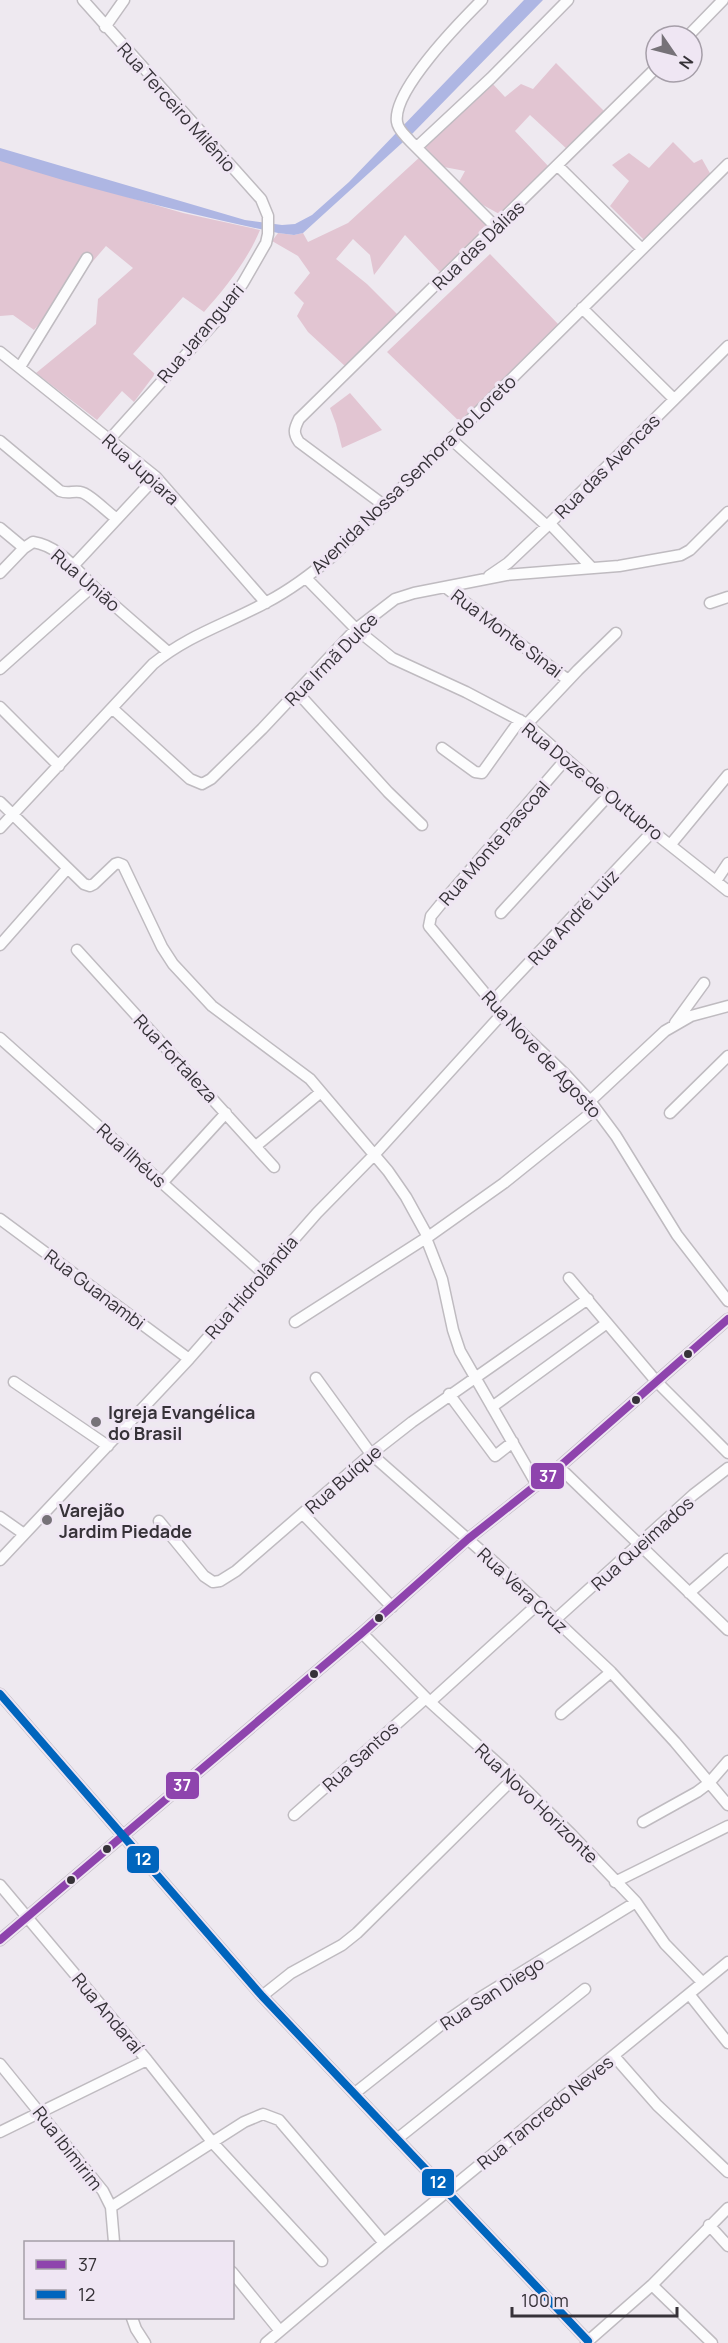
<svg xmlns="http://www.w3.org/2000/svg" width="728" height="2343" font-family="Manrope,sans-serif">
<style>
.green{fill:#e2c5d2}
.water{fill:#aeb6e3}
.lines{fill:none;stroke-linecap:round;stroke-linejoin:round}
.minor-casing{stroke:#bfbbc0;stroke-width:13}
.minor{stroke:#fcfcfd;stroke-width:10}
.bus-1-casing{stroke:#efe6f3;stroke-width:12}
.bus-2-casing{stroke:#efe6f3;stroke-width:12}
.bus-1{stroke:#8e44ad;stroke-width:8}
.bus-2{stroke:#0065bd;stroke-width:8}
.bus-dot{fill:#363238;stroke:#efe6f3;stroke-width:2}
.poi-dot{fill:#767278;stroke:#efe6f3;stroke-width:2}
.labels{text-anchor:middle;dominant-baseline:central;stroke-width:6;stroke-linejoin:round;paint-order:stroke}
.street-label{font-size:18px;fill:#363238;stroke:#efe6f3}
.poi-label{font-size:18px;font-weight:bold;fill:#363238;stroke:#efe6f3;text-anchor:start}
.line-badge{stroke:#efe6f3;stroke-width:2}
.badge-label{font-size:16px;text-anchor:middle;font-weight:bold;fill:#fff}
</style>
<rect width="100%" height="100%" fill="#eee9f0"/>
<!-- green -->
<path class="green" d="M556 63 606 113 568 150 530 115 515 131 550 168 501 215 483 205 459 182 465 171 444 167 424 146 491 82 505 97 521 84 533 89Z
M673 142 694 163 702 159 711 175 645 241 610 206 629 181 612 165 629 153 649 168Z
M421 156 489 226 441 273 405 235 374 275 370 255 353 239 336 259 367 284 398 315 346 367 308 332 297 316 304 303 294 293 310 273 298 256 272 241 278 233 294 235 303 233 308 242 348 223Z
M0 160 183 213 260 230C247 261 226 287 204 312L183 297 133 354 155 374 134 402 122 391 97 420 36 373 96 324 98 299 133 268 106 246 34 330 13 315 0 316Z
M490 254 559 325 460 422 387 352Z
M350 393 382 430 342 448 336 424 330 408Z"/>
<!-- water -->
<path class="water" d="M524 0H543L413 133 303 233 294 235 278 233C184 213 92 190 0 161V148L245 220 282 225 295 224 312 215 349 182Z"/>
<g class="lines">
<defs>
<path id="minor" d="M83 0 261 199 268 216V234L266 243 243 283 216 321 109 440
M482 0C460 22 392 91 397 122 398 130 406 136 410 141L496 227
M105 27 124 0
M688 36 723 0
M417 147 491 78 568 0
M558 166 642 249
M582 308 674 399
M0 352 156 477 266 603
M20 367 87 258
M452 440 547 526 549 524 553 527 592 568
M0 441 60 491C68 494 72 491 80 492 89 493 108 513 117 519
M385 506 299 442C293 433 294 429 299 419L656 68
M0 528 24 548
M74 565 156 477
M0 573 24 548 33 542C60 546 77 571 95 588 119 610 144 631 168 652
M489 576 508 563 547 526 728 346
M306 578 356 629 392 658 466 692 527 724 608 796 728 891
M445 587 568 680
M710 603 728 597
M0 669 93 586
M297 692 388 792 422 825
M0 707 59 766
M112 708 190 779 202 784 211 779 262 729 356 629 395 599 414 593 506 575 619 566 681 555 690 550 728 512
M527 724 578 670 616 633
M442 748 475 772 482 773 520 720
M566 759 440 905 431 916 429 926 502 1014 564 1073 590 1101 616 1136 677 1235 728 1301
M0 802 84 884 90 886 94 884 115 864 118 863 123 865 162 947 173 964 212 1006 310 1079 321 1092 388 1171 406 1197 428 1237 426 1238 442 1279 453 1330 460 1351 537 1485
M0 828 153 664C190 634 227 624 267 602 292 589 314 572 335 554L728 164
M671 844 728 775
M716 881 728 863
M501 913 608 796
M0 945 67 869
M77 950 274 1167
M492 1002 653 831
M675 1023 704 983
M0 1038 263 1273
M590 1101 665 1031 691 1016 728 1006
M670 1113 728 1056
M256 1146 321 1092
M163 1182 226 1113
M0 1219 189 1359
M428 1237 504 1183 596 1109
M569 1278 656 1381 728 1453
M295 1322 426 1238
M316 1378 371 1454 496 1564 611 1672 675 1742 728 1805
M14 1382 108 1446
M449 1394 495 1456 513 1442
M492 1407 607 1323
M559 1467 728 1630
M303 1514 392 1607
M0 1517 24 1534
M159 1521 204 1576 213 1582 220 1581 236 1571 371 1454 412 1422 588 1299
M0 1560 189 1359 317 1213 375 1154 502 1014
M689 1593 728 1559
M556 1619 693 1495 728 1468
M362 1633 430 1702 514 1778 571 1834 636 1902 665 1944 702 1982
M0 1694 262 1996 588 2341
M430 1702 539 1603
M561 1714 611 1672
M294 1815 426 1698
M643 1822 697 1792 709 1783 728 1761
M615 1882 728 1826
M0 1885 147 2060 213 2143 322 2261
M0 1940 362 1633 468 1539 559 1467 728 1319
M689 1994 728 2043
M262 1996 291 1973 342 1945 357 1933 514 1778
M614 2056 657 2105 728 2172
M0 2064 103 2191 111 2207 114 2242
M355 2093 446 2021 478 1999 636 1902
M0 2132 147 2060
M397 2139 585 1989
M111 2207 244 2122 263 2114 279 2120 384 2243
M709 2225 728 2246
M232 2272 280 2331
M652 2285 712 2343
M132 2318 136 2329 145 2343
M266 2343 384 2243 728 1962
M586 2343 652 2285 728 2208"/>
</defs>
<!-- minor casing -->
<use href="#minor" class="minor-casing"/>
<!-- minor -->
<use href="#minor" class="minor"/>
<defs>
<path id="bus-1" d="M0 1940 362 1633 468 1539 559 1467 728 1319"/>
<path id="bus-2" d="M0 1694 262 1996 588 2341"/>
</defs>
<!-- bus-1 casing -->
<use href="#bus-1" class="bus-1-casing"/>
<!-- bus-2 casing -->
<use href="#bus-2" class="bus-2-casing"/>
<!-- bus-1 -->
<use href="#bus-1" class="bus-1"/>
<!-- bus-2 -->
<use href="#bus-2" class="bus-2"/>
</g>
<!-- markers -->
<g class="bus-dot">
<circle cx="688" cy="1354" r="5"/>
<circle cx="636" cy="1400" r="5"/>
<circle cx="379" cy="1618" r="5"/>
<circle cx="314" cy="1674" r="5"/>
<circle cx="107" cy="1849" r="5"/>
<circle cx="71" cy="1880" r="5"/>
</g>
<g class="poi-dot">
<circle cx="96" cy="1422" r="6"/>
<circle cx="47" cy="1520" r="6"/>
</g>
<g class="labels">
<!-- street labels -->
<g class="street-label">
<text transform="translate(177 107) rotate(48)">Rua Terceiro Milênio</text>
<text transform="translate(478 245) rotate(-44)">Rua das Dálias</text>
<text transform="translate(200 333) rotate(-50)">Rua Jaranguari</text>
<text transform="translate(607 466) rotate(-45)">Rua das Avencas</text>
<text transform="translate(141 469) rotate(42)">Rua Jupiara</text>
<text transform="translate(413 474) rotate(-44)">Avenida Nossa Senhora do Loreto</text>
<text transform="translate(86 580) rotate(41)">Rua União</text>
<text transform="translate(507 633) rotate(37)">Rua Monte Sinai</text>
<text transform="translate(331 659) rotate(-45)">Rua Irmã Dulce</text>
<text transform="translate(593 781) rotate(39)">Rua Doze de Outubro</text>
<text transform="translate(494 843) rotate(-49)">Rua Monte Pascoal</text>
<text transform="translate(573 917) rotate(-47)">Rua André Luiz</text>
<text transform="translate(542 1054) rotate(47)">Rua Nove de Agosto</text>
<text transform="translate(176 1058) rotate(47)">Rua Fortaleza</text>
<text transform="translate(132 1155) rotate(42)">Rua Ilhéus</text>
<text transform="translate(251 1287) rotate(-49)">Rua Hidrolândia</text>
<text transform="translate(95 1289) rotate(37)">Rua Guanambi</text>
<text transform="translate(343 1479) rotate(-41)">Rua Buíque</text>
<text transform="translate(642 1543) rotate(-42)">Rua Queimados</text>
<text transform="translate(523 1590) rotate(43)">Rua Vera Cruz</text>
<text transform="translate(360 1756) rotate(-42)">Rua Santos</text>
<text transform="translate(537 1803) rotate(44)">Rua Novo Horizonte</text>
<text transform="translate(492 1993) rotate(-33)">Rua San Diego</text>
<text transform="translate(108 2013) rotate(50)">Rua Andaraí</text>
<text transform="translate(545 2112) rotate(-39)">Rua Tancredo Neves</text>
<text transform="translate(68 2148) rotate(52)">Rua Ibimirim</text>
</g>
<!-- poi labels -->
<g class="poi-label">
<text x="108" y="1412">Igreja Evangélica<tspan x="108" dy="21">do Brasil</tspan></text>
<text x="59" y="1510">Varejão<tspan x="59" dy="21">Jardim Piedade</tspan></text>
</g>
</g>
<g class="line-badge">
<rect x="530" y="1462" width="35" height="28" rx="6" fill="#8e44ad"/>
<rect x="165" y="1771" width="35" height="29" rx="6" fill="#8e44ad"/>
<rect x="126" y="1845" width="34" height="29" rx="6" fill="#0065bd"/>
<rect x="421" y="2168" width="34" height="29" rx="6" fill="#0065bd"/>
</g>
<g class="badge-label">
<text x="548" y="1482">37</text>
<text x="182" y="1791">37</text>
<text x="143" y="1865">12</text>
<text x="438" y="2188">12</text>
</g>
<!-- legend -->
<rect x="24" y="2241" width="210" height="78" fill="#efe6f3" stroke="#a59ea8" stroke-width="1.5"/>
<rect x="36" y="2260" width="30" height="9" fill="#8e44ad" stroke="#a59ea8" stroke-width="1.5"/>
<text x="78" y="2271" font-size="18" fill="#363238">37</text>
<rect x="36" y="2290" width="30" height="9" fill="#0065bd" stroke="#a59ea8" stroke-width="1.5"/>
<text x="78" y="2301" font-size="18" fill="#363238">12</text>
<!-- north arrow -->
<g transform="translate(674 54) rotate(125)"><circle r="28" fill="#efe6f3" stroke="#a59ea8" stroke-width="1.5"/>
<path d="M0-4.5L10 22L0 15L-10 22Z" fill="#767278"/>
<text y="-9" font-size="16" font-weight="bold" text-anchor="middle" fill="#363238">N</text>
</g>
<!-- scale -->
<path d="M512 2307v9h165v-9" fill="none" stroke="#363238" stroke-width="3"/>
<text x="521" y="2307" font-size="18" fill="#363238" stroke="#efe6f3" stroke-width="4.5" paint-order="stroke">100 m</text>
</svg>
